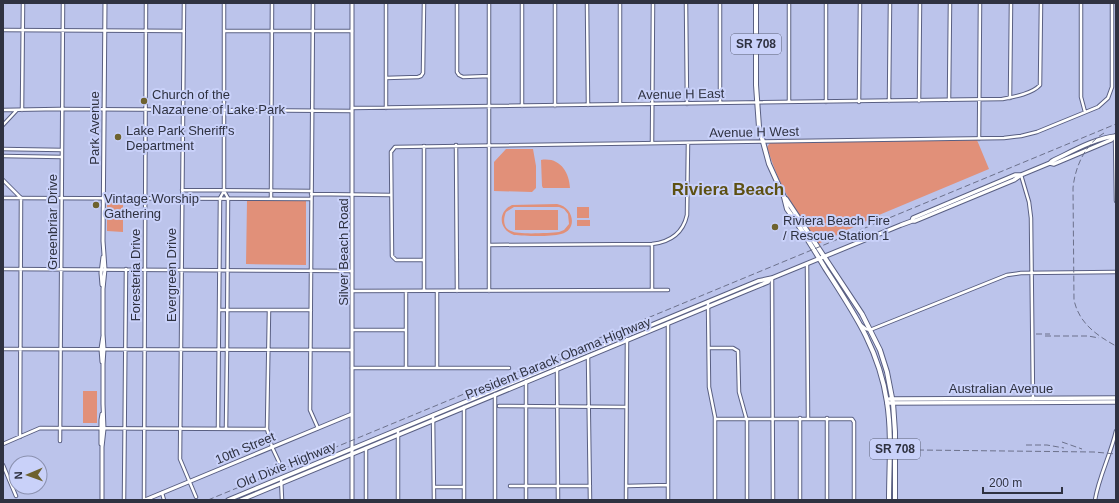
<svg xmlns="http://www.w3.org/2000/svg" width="1119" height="503" font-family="Helvetica,sans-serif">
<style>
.green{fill:#e19079;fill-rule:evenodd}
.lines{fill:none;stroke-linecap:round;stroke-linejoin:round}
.minor-casing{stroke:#595f82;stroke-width:4.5}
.tertiary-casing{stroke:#595f82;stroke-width:5}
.secondary-casing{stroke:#595f82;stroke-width:5.5}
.primary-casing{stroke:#595f82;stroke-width:6}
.minor{stroke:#fff;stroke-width:2.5}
.tertiary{stroke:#fff;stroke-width:3}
.secondary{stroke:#fff;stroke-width:3.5}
.primary{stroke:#fff;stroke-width:4}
.rail{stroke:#6c718b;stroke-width:1;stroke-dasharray:6 3;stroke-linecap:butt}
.poi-dot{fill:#6e622f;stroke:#c9d1f9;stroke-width:1.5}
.labels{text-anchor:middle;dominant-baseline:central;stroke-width:4;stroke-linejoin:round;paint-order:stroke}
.shield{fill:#c9d1f9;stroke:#5d6278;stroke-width:1}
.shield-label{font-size:12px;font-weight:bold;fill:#2f3241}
.poi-label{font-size:13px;fill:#2f3241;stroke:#c9d1f9;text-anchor:start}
.street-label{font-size:13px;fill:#2f3241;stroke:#c9d1f9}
.district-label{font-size:17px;font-weight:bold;fill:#5d5012;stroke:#c9d1f9}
</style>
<rect width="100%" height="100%" fill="#bcc4eb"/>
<!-- green -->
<path class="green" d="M977 140 989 169 879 215 818 244C809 230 799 216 791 202 780 184 773 166 767 147L770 143Z
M506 149H533L536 166V188L532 192 494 191V162Z
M541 160C560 157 569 172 570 188H543L542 186Z
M247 201H306V265L246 264Z
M107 202H123V232L107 231Z
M557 204C574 207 578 230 561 234 550 237 525 236 514 235 499 230 497 212 512 205ZM514 207H559L564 209 568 214 569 224 564 230 559 232C549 233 518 235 511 231 503 228 503 219 506 212Z
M577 207H589V218H577Z
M515 210H558V230H515Z
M577 220H590V226H577Z
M83 391H97V423H83Z"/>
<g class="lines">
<defs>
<path id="minor" d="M184 3 180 459 196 497
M313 3 310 410 318 428
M386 3V108
M457 3V72L459 75 463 77 489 76
M522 3V106
M555 3V106
M587 3 588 105
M620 3V104
M686 3 687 104
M720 3V103
M789 3V102
M826 3V102
M1081 3V97L1085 112
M3 30 184 31
M224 31H352
M386 78 418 77 421 76 423 73 424 3
M1010 98 1011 3
M949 100 950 3
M889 101 890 3
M919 101 920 3
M859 102 860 3
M352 108 1002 99C1013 97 1032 94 1040 85L1041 3
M3 110 59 109 352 111
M22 110 23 3
M3 125 17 110
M1115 136 1116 201
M979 139 980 3
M652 143 653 3
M456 145 457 291
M3 149 62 150
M3 156 62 157
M1021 175 1029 202 1031 218 1033 399
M3 180 21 198 20 437
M182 190 311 191
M224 191 228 198 227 350 226 429
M311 194 391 195
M3 198 311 199
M271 198 272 3
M489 245 652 244C670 242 683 233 687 215L688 143
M424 260H396L392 256 391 152 395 147 1004 138 1021 136 1037 132 1098 107 1108 98 1112 87V3
M807 264 808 418
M3 269 352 271
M772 278 773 500
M652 290V244
M353 291 668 290
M406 291V368
M424 291V146
M437 291V368
M489 291V3
M708 302 709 387 715 417V500
M219 310H311
M269 310 267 429 272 447 279 462
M668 323V500
M861 325 866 329 870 330 1007 275 1021 273 1116 272
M353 330H406
M709 348H733L738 351 739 392 747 421V500
M3 349 352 350
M588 356 590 500
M352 368H509
M557 368 558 500
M526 381V500
M495 394V500
M499 406 626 407
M464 407V500
M433 415 434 500
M800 418V500
M827 418V500
M715 419H852L854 422V500
M218 429 220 198 224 191V3
M398 430V500
M60 441 63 3
M3 444 40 428 267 429
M366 448V500
M3 465 16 496
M281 478 282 500
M510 486H590
M627 486 668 485
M434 487H464
M162 493 164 500
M124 500 126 269
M144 500 146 3
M626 500 627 339
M1095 500C1099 476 1111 454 1116 431"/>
<path id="tertiary" d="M352 3V500
M102 285 101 273 103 257
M102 362 101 349 103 336
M101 444V420L102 414
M102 500V447L104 429 103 404V364L104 349 103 334V289L105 269 103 241 105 3
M145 500 352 414"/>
<path id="secondary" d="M1050 163 1054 164 1111 140 1115 136
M912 221 913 218 1015 175H1021L1050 163 1052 161C1071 152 1095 138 1116 136
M889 399 1116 398
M887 403 1116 402
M228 500 758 281 772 278 901 225 912 221H915L1014 180 1021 175
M241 500 746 291 768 282 770 279"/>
<path id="primary" d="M756 3V85L759 127 769 164 784 197 787 209C801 228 813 248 825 268 854 313 879 349 887 402 892 434 889 468 889 500
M786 199 862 314 880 350 887 372 893 403 895 432V500"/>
</defs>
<!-- minor casing -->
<use href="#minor" class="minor-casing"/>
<!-- tertiary casing -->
<use href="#tertiary" class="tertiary-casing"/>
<!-- secondary casing -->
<use href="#secondary" class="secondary-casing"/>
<!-- primary casing -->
<use href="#primary" class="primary-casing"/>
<!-- minor -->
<use href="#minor" class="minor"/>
<!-- tertiary -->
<use href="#tertiary" class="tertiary"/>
<!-- secondary -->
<use href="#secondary" class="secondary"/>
<!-- primary -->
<use href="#primary" class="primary"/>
<!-- rail -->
<path class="rail" d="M1104 133C1085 144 1075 167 1073 188L1074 300C1079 323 1096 335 1116 346
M1036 334H1050
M1045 336H1088L1099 338
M1062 442 1082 449
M1026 445H1047L1064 448
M918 450 1094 452 1116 454
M208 500 1116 124"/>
</g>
<!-- markers -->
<g class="poi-dot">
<circle cx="144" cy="101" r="4"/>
<circle cx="118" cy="137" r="4"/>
<circle cx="96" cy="205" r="4"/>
<circle cx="775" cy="227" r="4"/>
</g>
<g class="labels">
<!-- shield labels -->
<g class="shield">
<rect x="731" y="34" width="50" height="20" rx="3"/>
<rect x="870" y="439" width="50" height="20" rx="3"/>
</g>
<g class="shield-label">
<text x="756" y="44">SR 708</text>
<text x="895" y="449">SR 708</text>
</g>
<!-- poi labels -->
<g class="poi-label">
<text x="152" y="94">Church of the<tspan x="152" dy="15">Nazarene of Lake Park</tspan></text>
<text x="126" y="130">Lake Park Sheriff's<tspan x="126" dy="15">Department</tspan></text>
<text x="104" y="198">Vintage Worship<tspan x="104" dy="15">Gathering</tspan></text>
<text x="783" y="220">Riviera Beach Fire<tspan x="783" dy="15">/ Rescue Station 1</tspan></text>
</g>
<!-- street labels -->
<g class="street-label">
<text transform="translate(681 94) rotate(-1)">Avenue H East</text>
<text transform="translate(94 128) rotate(-90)">Park Avenue</text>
<text transform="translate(754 132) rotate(-1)">Avenue H West</text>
<text transform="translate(52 222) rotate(-90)">Greenbriar Drive</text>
<text transform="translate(343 252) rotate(-90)">Silver Beach Road</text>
<text transform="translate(135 275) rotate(-90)">Foresteria Drive</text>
<text transform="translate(171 275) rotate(-90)">Evergreen Drive</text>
<text transform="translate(558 358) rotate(-22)">President Barack Obama Highway</text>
<text x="1001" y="388">Australian Avenue</text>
<text transform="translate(245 448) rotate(-23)">10th Street</text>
<text transform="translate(286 465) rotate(-22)">Old Dixie Highway</text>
</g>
<!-- district labels -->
<g class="district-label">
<text x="728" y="189">Riviera Beach</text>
</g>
</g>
<!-- border -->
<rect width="1119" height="503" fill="none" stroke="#2f3241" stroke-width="8"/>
<!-- north arrow -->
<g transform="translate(28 475) rotate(268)"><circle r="19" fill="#c9d1f9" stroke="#8b91af"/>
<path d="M0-3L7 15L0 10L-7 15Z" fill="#6e622f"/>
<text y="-6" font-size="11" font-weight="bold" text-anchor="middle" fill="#2f3241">N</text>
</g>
<!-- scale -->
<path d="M983 487v6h79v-6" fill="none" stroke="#2f3241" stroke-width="2"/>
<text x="989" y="487" font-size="12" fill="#2f3241" stroke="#c9d1f9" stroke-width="3" paint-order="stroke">200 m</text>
</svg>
